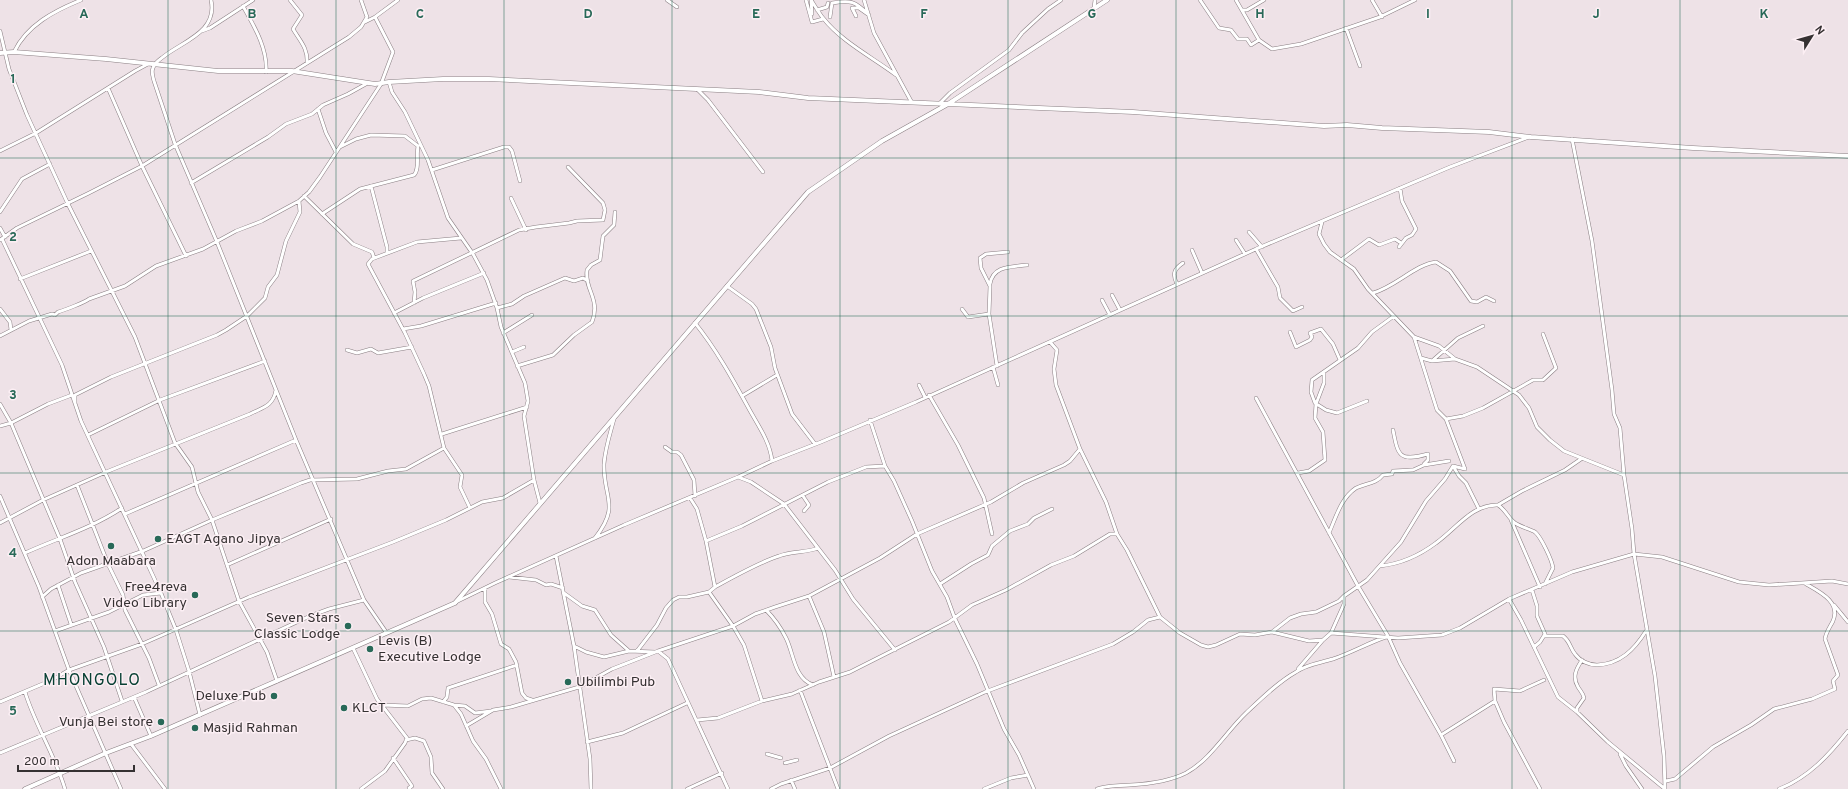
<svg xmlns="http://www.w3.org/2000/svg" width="1848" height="789" font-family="Overpass,sans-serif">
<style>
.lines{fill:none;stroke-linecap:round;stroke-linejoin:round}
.minor-casing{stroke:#8a7f83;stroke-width:4}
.tertiary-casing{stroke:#8a7f83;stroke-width:5}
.minor{stroke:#fff;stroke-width:3}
.tertiary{stroke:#fff;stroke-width:4}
.grid{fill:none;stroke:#286958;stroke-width:1;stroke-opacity:0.55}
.poi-dot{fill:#286958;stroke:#fceff4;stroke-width:1.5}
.labels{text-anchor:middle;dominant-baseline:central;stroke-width:3;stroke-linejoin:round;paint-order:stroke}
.poi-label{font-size:14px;fill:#353132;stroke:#fceff4;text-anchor:start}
.quarter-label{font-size:16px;letter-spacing:1px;fill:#074033;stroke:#fceff4}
.grid-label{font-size:13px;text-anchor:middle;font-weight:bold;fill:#286958;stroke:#fceff4;stroke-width:3;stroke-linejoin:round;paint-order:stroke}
</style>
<rect width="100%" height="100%" fill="#eee2e7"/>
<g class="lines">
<defs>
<path id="minor" d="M211 0C218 32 183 41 163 57 159 60 154 63 153 68 151 72 153 77 154 81L175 144 217 242 296 440 364 600 386 632
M290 0 302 15 293 29C300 41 308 48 307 63
M667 0 677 7
M806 0 812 22
M811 0C815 6 819 13 823 18 842 42 872 57 896 75
M811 0 812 14
M864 0 874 33 911 101
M1200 0 1219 28 1231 30 1238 39H1247L1251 45 1259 40
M1236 0 1259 40 1272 49 1301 44 1380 17 1415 0
M1372 0 1382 17
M243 6C254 26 268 49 266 72
M1094 8 1095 0
M817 10 827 7 828 3
M1242 10H1247L1264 0
M830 17 832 3C851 0 855 1 869 15L859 8H852L856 16
M365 22 375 17 398 0
M812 22 823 19
M1346 28 1360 66
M0 31 9 69 27 115 68 204 135 337 175 443 192 467 198 492 212 520 239 601 267 652 277 681
M202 31 210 28 253 0
M14 52C27 25 54 11 81 0
M389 82 392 92 405 112 428 160 448 218 473 254 487 280 497 308 501 327 525 383 528 401 524 416 534 480 540 503
M108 88 142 166 186 256
M697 89 708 100 763 172
M940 103 950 93 1009 50 1022 33 1048 9 1061 0
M318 109 326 133 336 152
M1572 139 1592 241 1612 390 1614 414 1620 428 1624 475 1632 529 1634 554 1655 676 1664 756 1665 789
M340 147 356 139 371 135 405 136 418 146
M0 151 36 133 135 71 148 64
M432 170 504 147H509L512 151 520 181
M191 183 268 137 286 124 312 114 323 105 348 94 366 84
M371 186 387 247V253
M304 196 353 244 372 252 374 258
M511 198 526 230
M0 212 22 179 50 164
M322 214 360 189 414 175C420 169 416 154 418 146
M1322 222 1319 234 1324 244 1330 252 1354 269 1368 289 1414 337 1439 346 1455 359 1477 367 1519 395 1529 408 1537 427 1550 440 1564 451 1624 475
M0 228 5 237
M1249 232 1262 247
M461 238 417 242 372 259 368 264 405 333 424 374 429 386 444 448 462 475 460 487 470 508
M2 239 62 365 81 421 161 593 176 630 189 671 200 715
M0 240 17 228 89 193 142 166 349 37 361 27 367 17 361 0
M1236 240 1245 254
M1399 247 1406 238 1412 235 1416 229 1402 201 1400 188
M1256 249 1278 287 1280 298 1293 311 1302 307
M1192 250 1202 273
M1341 260 1369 239 1379 245 1395 239 1401 243
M20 279 91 251
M990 284C993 265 1012 267 1027 265
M1177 284C1172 274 1174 269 1183 263
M727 286 752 304 756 309 771 347 775 368 792 414 815 444
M1373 293C1395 287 1416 264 1436 262L1450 271 1471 301 1477 302 1486 297 1494 301
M1112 295 1120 310
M1102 300 1110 315
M414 303 415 292 413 281 519 230 536 227 569 223 577 221 603 220 605 210 603 203 568 167
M497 308 512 304 524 296 565 278 574 281 583 278 588 281
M0 309 10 322 11 330
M962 309 968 317 989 314
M394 313 423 298 484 273
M695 323C716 349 732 378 748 407 757 424 770 441 772 461
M403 329 421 326 496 303
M1290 332 1296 347 1310 340 1312 337 1310 333 1321 329 1333 344 1340 360
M503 333 532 315
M0 336 29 321 52 314 55 315 58 312C62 311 86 302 89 299L125 286 156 266 203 249 236 231 262 221 299 201 309 192 320 177 381 84 393 52 375 17
M1414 337 1437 410 1446 419 1465 469 1453 466
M1050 342 1057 350 1054 369 1056 385 1080 449 1106 502 1117 534 1127 550 1160 617 1180 633 1201 645 1208 647 1216 645 1240 634 1255 635 1272 632 1309 641 1323 640 1331 633 1398 638 1442 635 1460 628 1509 599 1572 572 1634 554 1662 557 1739 582 1769 585 1832 581 1848 584
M347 350 357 353 371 349 378 353 412 347
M512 352 524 347
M1421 358 1432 361 1455 359
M1432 361 1458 338 1483 326
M517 366 553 355 574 335 592 322C601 299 584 289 587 270L591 265 600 260 603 236 614 225 615 212
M997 366 989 314 990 286 981 268 980 258 986 254 1008 252
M993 367 998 385
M919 385 925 397
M929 395 958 445 984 498 992 534
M742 396 777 375
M1256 398 1358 586 1388 636 1400 663 1441 735 1454 761
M1367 401 1337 413 1326 410 1315 403 1311 392 1312 380 1358 348 1372 332 1394 316
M75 403V395L111 377 217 335 226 330 247 316 265 298 268 287 277 275 286 241 300 212 299 201
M0 404 11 423 60 539 75 582 104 647 122 701
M1446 419 1463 416 1483 408 1533 380H1543L1556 368 1543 334
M870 420 885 466 894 481 912 521 932 571 947 597 955 619 977 664 1004 729 1019 755 1034 789
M0 426 11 423 48 404 72 395
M1393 430C1398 456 1399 462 1428 454V460L1424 464
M442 434 527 407
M88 435 160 400 265 361
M665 447 672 452H677L681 455 694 480 695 496
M1453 466 1459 476 1466 483 1479 509
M1298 473 1309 471 1325 460 1323 432 1315 418 1316 404 1324 383V373
M738 477 751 482 784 504 835 570 853 599 895 650
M77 485 108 564 123 595 125 610 149 658 159 685
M0 496 39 587 69 670 121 789
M803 496 809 505 804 511
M1498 505 1522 491 1565 470 1581 459
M125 514 296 440
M1511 520 1540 587
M0 523 43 500 106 472 250 414C264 407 273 406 276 390
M1329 533C1336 517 1341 498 1356 488 1366 483 1376 484 1383 475L1392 474 1393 471 1413 470 1424 465 1449 461
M595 538C621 505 603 498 604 464 605 449 610 434 614 419
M706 541 742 526 828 482 866 467 885 466
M25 553C58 538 92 528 122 508
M556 556 574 646 590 759 591 789
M227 565 331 519
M1380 566C1400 564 1420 555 1436 543 1456 529 1472 504 1498 505 1506 510 1508 518 1515 523 1521 527 1530 529 1535 532 1541 537 1552 560 1553 568L1545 584
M509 577 536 580 546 585 551 584 563 588
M940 584 971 564 988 555 992 546 1010 531 1028 524 1034 518 1052 509
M58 585 71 624
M715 587C733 577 760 562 779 556 792 551 806 553 818 548
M485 588V602L492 614 501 644 509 649 516 662 522 693 526 698 532 700
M1532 590 1537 606V616L1545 634 1540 642 1534 647
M709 592 733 626 744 645 762 701
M564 593 582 606 595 610 611 635 629 651
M809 596 824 632 834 677
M42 597 51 589 81 573 143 551 212 520 301 483 310 480 357 479 388 471 406 469 444 448
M1509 599 1521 620 1558 697 1577 712 1608 742 1665 789
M458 601 495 583 624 525 738 477 772 461 821 442 916 402 1256 249 1450 167 1529 137
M1834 605 1848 622
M766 610C774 618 781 628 786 638 794 654 794 678 813 685
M55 631 109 612 143 595 161 593
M1272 632 1290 618 1301 614 1316 612 1339 601 1344 596 1367 580 1401 542 1426 501 1445 479 1453 466
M1331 633 1344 604V596
M1545 636H1563C1570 641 1570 648 1575 654 1580 661 1589 665 1597 665 1620 664 1634 650 1646 631
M574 646 586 652 604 657 629 651 655 652
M353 648 377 699 407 738 405 743 385 771 361 789
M637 651 657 625 666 608 673 600 679 597H687L709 592 715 587 706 541 697 509 690 498
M658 651 668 659 728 789
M1298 669 1323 640
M800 690 838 789
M25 692C35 725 55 755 65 789
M134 697 151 736
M1495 701 1504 722 1540 789
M0 702 52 680 69 670 142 644 249 597 393 542 446 520 482 502 503 498 534 480
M443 702 447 697 448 688 517 665
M382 705 408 706 422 699 431 698 454 705 465 706 475 713 491 711
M454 705 461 714 473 741 486 759 501 789
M1577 712V708L1584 698C1583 693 1581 692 1578 687 1572 677 1576 669 1582 660
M697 720 718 718 762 701 792 694 819 682 850 672 949 622 972 605 1006 590 1051 565 1074 556 1110 534H1117
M466 726 493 710 511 707 579 687 612 669 658 651 733 626 755 614 775 607 809 596 880 558 917 534 991 502 1023 483 1064 465 1070 461 1080 449
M1441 735 1495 701 1494 689 1520 691 1544 680
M406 740 415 738 424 741 431 757 432 773 443 789
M587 742 623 733 687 703
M131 744 165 789
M0 753 146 692 310 616 329 609 364 600
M767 754 781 758
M1620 754 1626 766 1642 789
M393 758 412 786 409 788 410 789
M785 763 797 760
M791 780 795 789
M1666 781 1675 779 1713 747 1751 725 1774 709 1812 699 1835 689 1833 681 1838 675 1825 639C1826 632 1830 627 1833 621 1841 602 1820 592 1806 584
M687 789 722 773
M771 789 781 784 830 768 889 736 985 692 1113 644 1133 632 1148 620 1160 617
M984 789 1011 778 1028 775
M1097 789C1108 785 1119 786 1130 785 1149 784 1170 781 1186 773 1210 760 1227 731 1246 713 1261 699 1278 682 1296 672 1307 664 1320 663 1333 659 1351 653 1368 643 1386 637
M1779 789C1808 778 1829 755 1848 731"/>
<path id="tertiary" d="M0 53 14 52 106 59 218 71H292L375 84 389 82 443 79H489L759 92 808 98 1133 112 1324 126 1347 125 1382 128 1489 132 1531 137 1693 148 1848 156
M25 789 106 753 151 736 455 603 808 192 882 141 948 104 1107 0"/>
</defs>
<!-- minor casing -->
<use href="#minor" class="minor-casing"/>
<!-- tertiary casing -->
<use href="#tertiary" class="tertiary-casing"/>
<!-- minor -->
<use href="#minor" class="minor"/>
<!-- tertiary -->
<use href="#tertiary" class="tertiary"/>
</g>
<!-- grid -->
<path class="grid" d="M168 0V789M336 0V789M504 0V789M672 0V789M840 0V789M1008 0V789M1176 0V789M1344 0V789M1512 0V789M1680 0V789M0 158H1848M0 316H1848M0 473H1848M0 631H1848"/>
<!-- markers -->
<g class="poi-dot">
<circle cx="158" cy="539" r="4"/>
<circle cx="111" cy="546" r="4"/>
<circle cx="195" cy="595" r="4"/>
<circle cx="348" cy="626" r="4"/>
<circle cx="370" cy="649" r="4"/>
<circle cx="568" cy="682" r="4"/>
<circle cx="274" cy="696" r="4"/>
<circle cx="344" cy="708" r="4"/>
<circle cx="161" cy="722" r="4"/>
<circle cx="195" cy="728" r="4"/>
</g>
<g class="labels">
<!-- poi labels -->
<g class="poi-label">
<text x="166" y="539">EAGT Agano Jipya</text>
<text x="111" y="561" text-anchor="middle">Adon Maabara</text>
<text x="187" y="587" text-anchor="end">Free4reva<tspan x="187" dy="16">Video Library</tspan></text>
<text x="340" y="618" text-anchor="end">Seven Stars<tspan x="340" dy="16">Classic Lodge</tspan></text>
<text x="378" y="641">Levis (B)<tspan x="378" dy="16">Executive Lodge</tspan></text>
<text x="576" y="682">Ubilimbi Pub</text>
<text x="266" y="696" text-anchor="end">Deluxe Pub</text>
<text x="352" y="708">KLCT</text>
<text x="153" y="722" text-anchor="end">Vunja Bei store</text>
<text x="203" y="728">Masjid Rahman</text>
</g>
<!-- quarter labels -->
<g class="quarter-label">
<text x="92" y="681">MHONGOLO</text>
</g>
</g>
<g class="grid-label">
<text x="84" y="18">A</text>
<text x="252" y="18">B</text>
<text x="420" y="18">C</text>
<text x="588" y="18">D</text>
<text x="756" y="18">E</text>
<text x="924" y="18">F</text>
<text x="1092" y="18">G</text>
<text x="1260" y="18">H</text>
<text x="1428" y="18">I</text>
<text x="1596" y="18">J</text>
<text x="1764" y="18">K</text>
<text x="13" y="83">1</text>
<text x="13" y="241">2</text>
<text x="13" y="399">3</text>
<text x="13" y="557">4</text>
<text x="13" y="715">5</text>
</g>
<!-- north arrow -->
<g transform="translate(1812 36) rotate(53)" stroke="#fceff4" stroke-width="3" paint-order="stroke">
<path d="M0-3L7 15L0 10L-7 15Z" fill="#353132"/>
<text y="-6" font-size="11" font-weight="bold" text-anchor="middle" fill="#353132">N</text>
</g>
<!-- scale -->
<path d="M18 765v6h116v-6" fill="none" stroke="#353132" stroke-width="2"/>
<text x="24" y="765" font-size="12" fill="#353132" stroke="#fceff4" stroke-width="3" paint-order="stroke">200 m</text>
</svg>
